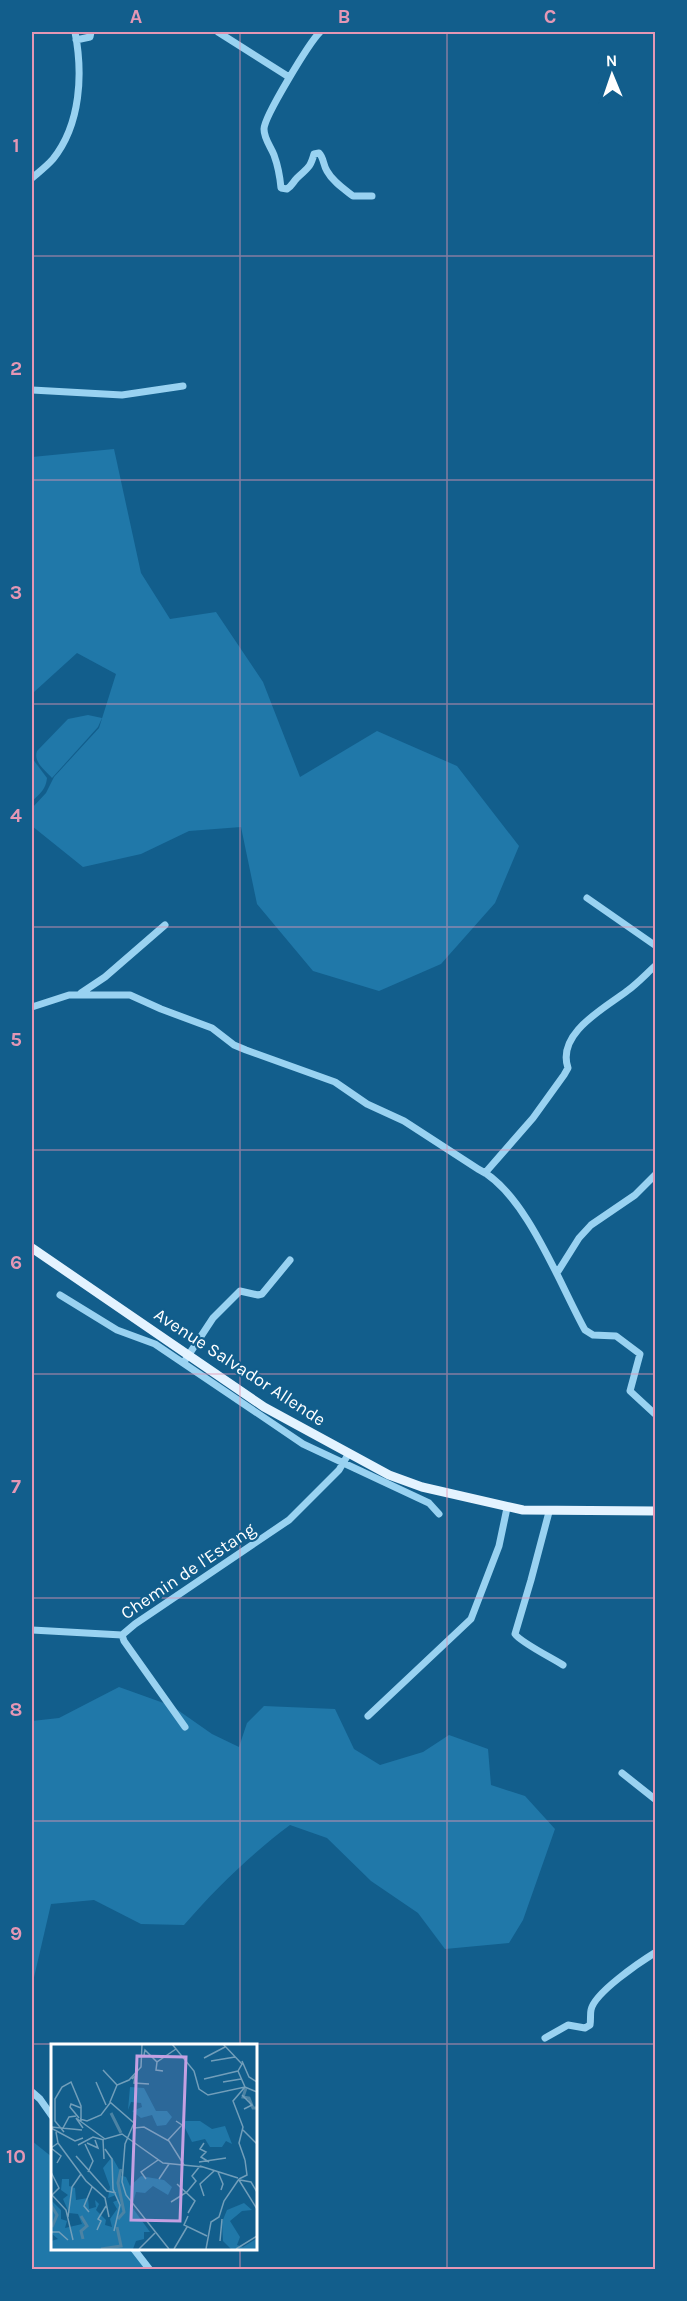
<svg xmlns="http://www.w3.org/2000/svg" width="687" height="2301" font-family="Karla,sans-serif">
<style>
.green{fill:#2078a9}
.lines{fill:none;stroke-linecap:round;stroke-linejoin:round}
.minor{stroke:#99d2f1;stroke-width:7}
.major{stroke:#e4f3ff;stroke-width:9}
.grid{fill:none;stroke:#e497b5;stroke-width:1.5;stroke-opacity:0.55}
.labels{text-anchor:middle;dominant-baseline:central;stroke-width:4.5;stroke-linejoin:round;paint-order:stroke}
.street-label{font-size:18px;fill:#fff;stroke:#125e8c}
.inset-river{fill:none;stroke:#4c83a4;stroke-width:3}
.inset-road{fill:none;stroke:#719eba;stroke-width:1.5}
.view{fill:#c4a0e2;fill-opacity:0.15;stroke:#c4a0e2;stroke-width:3}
.inset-edge{fill:none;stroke:#fff;stroke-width:3}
.neatline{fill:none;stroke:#e497b5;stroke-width:2}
.grid-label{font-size:20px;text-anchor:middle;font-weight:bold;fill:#e497b5}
</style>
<rect width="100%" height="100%" fill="#125e8c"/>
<!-- green -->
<path class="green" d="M114 449 141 573 170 619 216 612 263 682 300 777 377 731 457 766 519 846 495 903 441 964 379 991 313 971 257 904 241 827 189 831 141 854 83 867 32 826V808L46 793 54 777 99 728 116 674 77 653 34 692 32 691V457Z
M88 715 102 718 98 727 52 778C45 770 33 762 37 751L68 719Z
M32 758 47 778C46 789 40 794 32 801Z
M119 1687 172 1706 212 1734 239 1747 247 1723 264 1706 335 1709 354 1749 380 1765 423 1752 449 1735 488 1749 491 1785 525 1796 555 1829 523 1920 509 1943 445 1949 418 1913 371 1881 327 1838 290 1825C250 1855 216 1888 184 1925L141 1924 94 1900 51 1904 32 1986V1721L59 1718Z
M32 2141 52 2157V2248L134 2249 147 2269H32Z"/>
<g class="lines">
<!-- minor -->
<path class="minor" d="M218 32 289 77
M320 32C309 43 264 117 264 129 264 139 271 147 274 155 278 166 280 177 281 188L287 189C292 186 293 182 297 178 307 168 310 169 314 154L319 153C324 158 323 165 327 171 333 182 344 189 353 196H372
M76 40 90 37 91 32
M32 178C39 172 47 166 53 159 81 124 83 73 75 32
M32 390 122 395 183 386
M587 898 656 946
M81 993 105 977 165 925
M32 1007 69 995H130L161 1009 212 1028 234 1045 246 1050 335 1082 367 1104 404 1121 478 1169C525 1191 560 1285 585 1330L593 1335 616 1336 640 1354 630 1391 656 1415
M485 1173 533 1118 564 1075 568 1068C556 1033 605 1008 627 991 638 983 646 974 656 965
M557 1273 579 1238 591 1225 635 1195 656 1174
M60 1295 117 1330 155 1344 303 1444 429 1503 439 1514
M186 1359 213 1318 240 1291 258 1295 262 1294 290 1260
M549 1512 531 1580 515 1634C520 1642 552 1658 563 1665
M32 1630 122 1635
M368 1716 471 1619 499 1546 507 1508
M185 1727 124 1641 122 1635 135 1624 289 1520 339 1470 349 1453
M622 1773 656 1800
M545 2038 568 2025 585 2028 590 2025C591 2020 590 2014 591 2010 594 1993 640 1962 656 1952
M32 2092 40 2099 52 2116
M133 2248 150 2270"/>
<!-- major -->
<path class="major" d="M32 1248 264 1407 389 1475 422 1487 523 1510 656 1511"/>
</g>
<!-- grid -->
<path class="grid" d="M240 32V2046M447 32V2270M32 256H656M32 480H656M32 704H656M32 927H656M32 1150H656M32 1374H656M32 1598H656M32 1821H656M32 2044H656M240 2248V2270"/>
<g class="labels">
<!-- street labels -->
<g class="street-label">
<text transform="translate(240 1367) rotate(33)">Avenue Salvador Allende</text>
<text transform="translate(188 1571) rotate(-34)">Chemin de l'Estang</text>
</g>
</g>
<!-- overview -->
<g transform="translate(51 2044)">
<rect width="206" height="206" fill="#125e8c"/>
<path d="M79 43 93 44 105 67H116L121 73 115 81 106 82 101 71 90 74 81 67 91 63 90 59 80 58 77 66ZM135 77H149L161 85 174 82 181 100 175 97 171 103H159L154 95 141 98 131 78ZM61 113 69 127 68 131 75 133 79 142 90 132 113 136 121 143 117 151 102 142 94 149 85 148 81 163 99 188H93V195L85 197 82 205H0V197L7 195 0 189V156L10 166V175L16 177 14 184 31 180 27 170 18 169 12 155 17 151 10 146 11 135H18V142L24 144 25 156 37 154 38 165 45 163 44 156 48 160 45 166 55 176 54 181 61 183 59 175 66 165 62 158 67 156 65 151 57 154 59 143 52 124ZM193 159 201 166 191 167 179 177 189 193 186 201 192 203 205 195V205H180L172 197 171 178 176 166Z" fill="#2078a9"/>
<path class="inset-river" d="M195 44 192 53 198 54 202 64H206M60 69 70 89M0 161 6 171 1 183M30 172 36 182 30 187 32 195M67 175 73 168 67 139 70 125M50 205 70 202 66 183"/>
<path class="inset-road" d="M91 0 90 23 78 36 66 41 59 58 83 79 74 100 71 138 75 151 118 205M121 0 143 27 148 45 157 51 194 43 206 48M172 0 191 20 187 27 194 43M93 11 94 6 106 18M153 14 174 3M160 17 184 13M191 17 198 33 206 38M52 26 66 41M112 27 105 26 106 18 125 5M81 35 84 32 83 39 98 40M153 35 187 27M45 38 55 61M172 38 190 35M194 43 182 57 192 83 188 99 194 116M191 51 201 61 193 65M28 74 19 63 20 60 30 64M29 75 36 77 50 71 59 59M0 83 31 86M0 84 24 97 32 94M12 84 18 73 25 72M32 84 25 74 54 95 71 90 112 119 152 123M83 84 93 83 118 97 133 121M192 86 206 100M13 88 4 77V55L11 43 20 38 30 62V77M52 96 53 115M117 96 131 81 125 77M7 99 35 137 54 154 58 173M36 99 47 104 44 96M153 99 149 105 155 108 150 113 158 118M34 100 42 117 37 128M27 101 42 93 53 96M0 104 7 99 5 88M0 104 10 112 6 119M54 105 61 115 62 145 69 161 63 187M25 112 56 147 65 149M148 118 175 114M149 122 187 134M0 128 8 144 1 151 15 166 22 196M167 128 172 140 170 146M95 135 90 128 107 116M108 135 118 120M188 135 196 131 194 116M188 136 206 165M189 136 200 138 206 148M126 140 144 157 137 169M153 152 149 140 163 127M120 158 136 148 145 137 141 132 149 122M38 168 33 162 41 143M137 172 133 181 156 192M17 173 21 143 30 130M46 186 50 177 47 175 55 162M0 188H8L17 196M169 197 171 175M88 205 104 189M123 205 136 183M155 205 160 178 168 173 173 157 188 135M185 205 206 192"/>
<path class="view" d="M86 12 135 13 129 177 80 176Z"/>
<rect width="206" height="206" class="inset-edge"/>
</g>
<!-- border -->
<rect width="687" height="2301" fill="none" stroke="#125e8c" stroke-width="66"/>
<!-- north arrow -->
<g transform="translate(612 75) rotate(358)" stroke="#125e8c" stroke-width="4.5" paint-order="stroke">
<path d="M0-4.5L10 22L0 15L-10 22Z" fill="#ffffff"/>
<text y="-9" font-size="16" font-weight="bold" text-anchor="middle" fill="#ffffff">N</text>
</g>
<rect x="33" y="33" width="621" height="2235" class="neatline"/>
<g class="grid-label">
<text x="136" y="23">A</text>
<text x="344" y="23">B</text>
<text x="550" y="23">C</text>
<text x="16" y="152">1</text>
<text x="16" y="375">2</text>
<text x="16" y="599">3</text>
<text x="16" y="822">4</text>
<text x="16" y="1046">5</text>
<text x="16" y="1269">6</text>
<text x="16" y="1493">7</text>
<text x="16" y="1716">8</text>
<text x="16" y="1940">9</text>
<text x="16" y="2163">10</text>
</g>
</svg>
